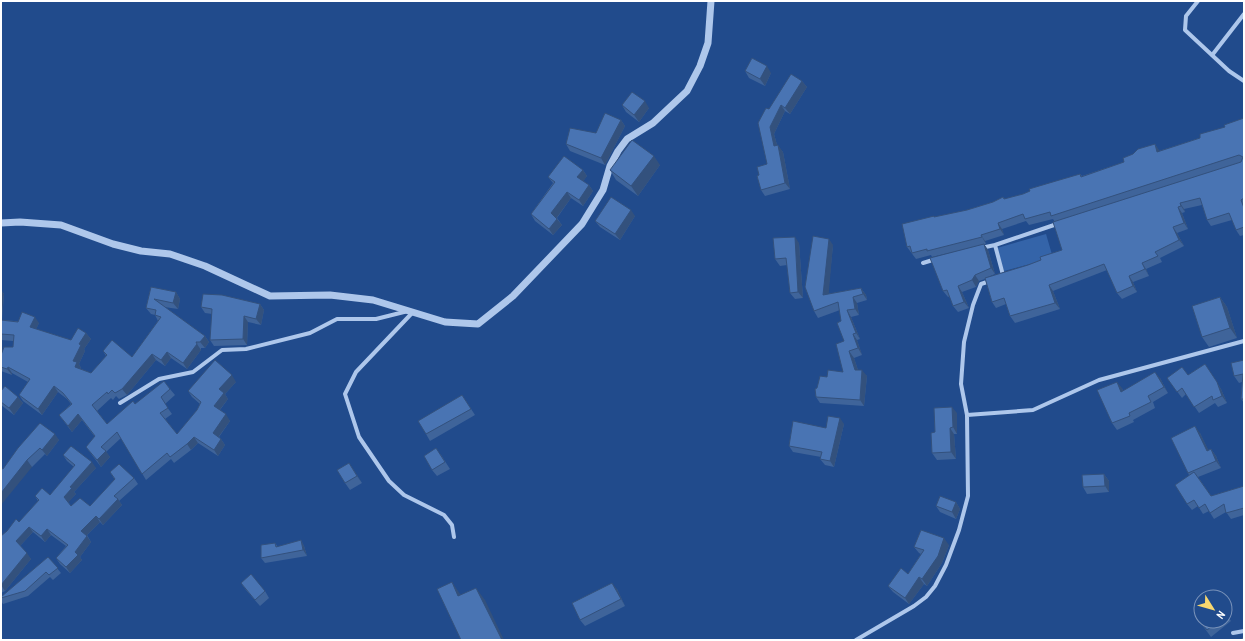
<svg xmlns="http://www.w3.org/2000/svg" width="1245" height="641" font-family="'Archivo Narrow',sans-serif">
<style>
.green{fill:#3464a9}
.lines{fill:none;stroke-linecap:round;stroke-linejoin:round}
.minor{stroke:#aec7eb;stroke-width:4}
.tertiary{stroke:#aec7eb;stroke-width:7}
.wall{fill:#3f649a}
.shaded-wall{fill:#33517d}
.building{fill:#4974b3;stroke:#33517d}
</style>
<rect width="100%" height="100%" fill="#214b8c"/>
<!-- green -->
<path class="green" d="M1046 234 1053 258 1004 271 997 248Z"/>
<g class="lines">
<!-- minor -->
<path class="minor" d="M1198 1 1186 16 1185 30 1229 71 1244 81
M1213 54 1244 14
M981 248 995 245
M923 263 936 259
M1001 275H1003L995 245 1057 224
M413 312 356 372 345 394 359 437 389 481 404 495 444 515 452 525 454 537
M120 403 159 379 193 372 222 350 246 349 310 333 337 319H376L408 311
M967 415 1033 410 1099 380 1244 341
M1233 633 1244 631
M856 640 914 606 926 597 935 586 946 565 959 530 968 496 967 415 961 384 964 342 973 305 981 284 990 281"/>
<!-- tertiary -->
<path class="tertiary" d="M1 223 20 222 61 225 113 244 141 251 170 254 205 266 270 296 330 295 373 300 445 322 478 324 513 296 582 224 603 190 610 166 618 151 627 139 653 123 687 91 700 66 708 43 711 1"/>
</g>
<!-- wall -->
<path class="wall" d="M745 71 771 73 765 86 749 78Z
M802 81 807 87 790 114 785 111 774 134 777 145 783 152 790 189 765 196 761 190 759 175 767 164 769 109Z
M622 105 649 108 639 122 626 112Z
M1244 118V235L1240 236 1236 230 1232 220 1211 226 1207 220 1202 205 1184 209 1185 212 1182 213 1188 229 1177 233 1184 246 1160 258 1162 262 1146 269 1149 276 1133 282 1137 292 1122 299 1117 293 1107 270 1053 291 1060 309 1015 323 1010 316 1006 304 996 308 992 302 985 279 979 281 976 287 962 292 969 308 958 312 953 306 950 296 948 297 943 291 984 244 988 250 995 274 988 277 1028 265 1062 250 1055 222 1053 219 1029 225 1026 221 1002 229 1004 235 985 241 986 244 932 257 931 255 916 259 907 247 935 217 967 210 993 202 1003 197 1005 199 1023 194 1080 174 1082 176 1124 162 1133 154 1155 144 1159 151 1200 138 1225 127Z
M621 120 625 126 605 165 570 151 566 144 596 133Z
M660 165 638 196 616 180 610 170Z
M583 170 587 176 583 181 589 185 593 191 583 206 571 198 557 218 562 225 553 235 535 221 531 214 553 183 548 177Z
M635 216 620 240 600 227 595 221Z
M799 243 803 298 795 299 790 293 787 265 780 266 775 259Z
M833 245 828 294 861 288 866 295 867 300 857 303 859 315 851 317 860 339 857 340 862 355 854 358 858 370 867 376 864 406 820 403 816 397 817 388 827 377 843 372 844 341 840 310 818 318 814 311Z
M151 287 176 292 180 299 178 309 164 307 205 336 209 342 205 348H201V350L187 369 171 358 165 366 156 360 127 395 119 399 116 396 113 400 111 398 97 411 107 424 135 404 170 389 175 395 165 404 172 414 165 419 177 434 197 410 200 404 192 397 188 391 236 382 225 394 228 399 220 410 230 421 219 437 221 439 225 445 218 456 198 443 191 450 174 463 171 459 146 480 121 438 106 452 110 457 101 467 86 447 95 437 82 420 72 432 59 415 71 404 67 399 58 392 42 415 23 401 19 395 28 382 12 373V375L1 371V355L13 347V341L1 340V290L4 294 2 320 39 323 36 329 71 340 86 333 91 339 84 349 85 351 79 364 81 368V369L91 373 106 356 103 351 132 357 158 321 155 315 151 314 146 308Z
M1220 297 1227 307 1237 338 1209 347 1202 337Z
M260 304 264 310 261 325 248 322 247 345 214 346 210 340 212 314 205 313 201 307Z
M1244 360V403L1241 399 1242 382 1239 383 1234 376Z
M1205 364 1221 389 1227 403 1218 407 1215 403 1199 413 1186 394 1182 398 1167 378 1188 375Z
M1160 378 1168 393 1153 402 1155 408 1133 420 1134 422 1117 430 1112 423 1122 388 1123 391Z
M1 391 18 397 23 403 14 415 1 405Z
M466 401 475 415 430 441 426 434Z
M957 413V434H954L956 459 937 460 932 453 935 432Z
M40 423 59 440 47 456 45 454 32 467 3 469Z
M844 424 834 467 825 465 820 459 821 457 793 452 789 446 826 428Z
M1200 433 1208 450 1211 449 1216 456 1221 468 1198 477 1211 496 1244 486V515L1231 519 1226 512 1214 519 1209 511 1203 514 1198 506 1192 510 1187 504 1189 475 1188 473Z
M63 455 96 468 74 492 76 494 68 502 71 506H90L115 480 110 472 134 478 138 484 119 501 122 505 103 525 100 522 87 535 91 542 80 557 82 560 70 573 60 564 56 558 66 546 51 535 45 542 33 532 20 546 31 559 5 591 1 593V536L7 531 19 522 38 501 35 496 50 495 74 467 67 461Z
M441 455 450 469 437 476 432 470Z
M349 463 362 483 350 490 345 483Z
M1104 474 1109 481V492L1087 494 1083 487Z
M956 502 960 509 956 519 940 512 936 506Z
M301 540 304 546 307 556 265 563 261 558 275 543 278 547Z
M949 545 942 563 927 586 924 584 909 604 893 592 888 586 908 574 921 554 919 553 914 547Z
M48 557 61 573 53 580 50 577 28 596 3 604 1 601V597Z
M241 583 265 591 269 598 260 606 246 590Z
M617 589 625 606 585 626 580 620Z
M1225 613 1231 621 1211 637 1197 618 1201 621H1225Z"/>
<!-- shaded-wall -->
<path class="shaded-wall" d="M767 66 771 73 765 86 760 79Z
M802 81 807 87 790 114 785 108Z
M645 101 649 108 639 122 634 115Z
M781 105 785 111 774 134 779 152 774 146 770 127Z
M621 120 625 126 605 165 601 158Z
M1155 144 1159 150 1162 158 1157 152Z
M778 145 783 152 790 189 785 183Z
M654 156 660 165 638 196 631 186Z
M583 170 587 176 582 183 577 177Z
M589 185 593 191 583 206 579 200Z
M567 192 571 198 555 220 551 213Z
M1180 203 1184 209 1185 212 1181 206Z
M1178 207 1182 213 1188 229 1184 223Z
M631 210 635 216 620 240 615 234Z
M557 219 562 225 553 235 549 229Z
M998 223 1002 229 1004 235 1000 229Z
M1173 227 1177 233 1184 246 1179 240Z
M981 235 985 241 986 244 982 237Z
M795 237 799 243 803 298 798 292Z
M829 239 833 245 828 302 823 295Z
M984 244 988 250 995 274 991 268Z
M1142 263 1146 269 1149 276 1145 269Z
M975 275 979 281 976 287 972 280Z
M1129 276 1133 282 1137 292 1133 286Z
M1049 285 1053 291 1060 309 1055 303Z
M958 286 962 292 969 308 964 302Z
M861 288 866 295 867 300 863 294Z
M1 290 4 294 1 326Z
M176 292 180 299 178 309 173 303Z
M853 297 857 303 859 315 855 309Z
M1220 297 1227 307 1237 338 1230 328Z
M260 304 264 310 261 325 256 319Z
M847 310 851 317 860 339 856 333Z
M244 316 248 322 247 345 243 339Z
M35 317 39 323 34 334 30 327Z
M86 333 91 339 84 349 85 351 79 364 81 368 79 373 75 367 73 361 79 344Z
M853 334 857 340 862 355 858 348Z
M205 336 209 342 205 348 200 342Z
M197 344 201 350 187 369 183 363Z
M849 351 854 358 860 376 855 370Z
M167 352 171 358 165 366 161 360Z
M152 354 156 360 127 395 122 389Z
M1205 364 1221 389 1227 403 1222 396Z
M8 367 12 373V375L7 369Z
M862 370 867 376 864 406 860 400Z
M1155 372 1160 378 1168 393 1164 387Z
M232 375 236 382 225 394 228 399 218 412 214 406 219 389Z
M1117 382 1122 388 1126 399 1121 392Z
M54 386 58 392 42 415 38 409Z
M18 397 23 403 14 415 9 408Z
M952 407 957 413V434L953 427Z
M78 414 82 420 72 432 68 426Z
M226 414 230 421 217 439 213 433Z
M840 418 844 424 834 467 830 461Z
M1195 426 1200 433 1212 457 1207 451Z
M950 428 954 434 956 459 951 452Z
M55 434 59 440 47 456 42 450Z
M194 437 198 443 191 450 187 444Z
M221 439 225 445 218 456 214 450Z
M1211 449 1216 456 1221 468 1216 461Z
M106 451 110 457 101 467 97 460Z
M27 460 32 467 1 505V493Z
M92 462 96 468 74 492 76 494 68 503 64 497 70 487Z
M349 463 354 470 362 483 357 476Z
M1104 474 1109 481V492L1105 486Z
M118 499 122 505 103 525 99 519Z
M956 502 960 509 956 519 952 512Z
M96 516 100 522 85 537 81 531Z
M29 527 33 532 20 546 16 541Z
M47 529 51 535 45 542 41 536Z
M87 536 91 542 80 557 82 560 70 573 66 567 75 552Z
M944 538 949 545 942 563 927 586 922 579Z
M301 540 304 546 307 556 303 550Z
M27 553 31 559 5 591 1 585Z
M919 577 924 584 909 604 905 598Z
M452 582 460 594 467 609 458 596Z
M612 583 617 589 625 606 621 599Z
M476 588 485 600 504 640H502Z"/>
<!-- building -->
<path class="building" d="M752 58 767 66 760 79 745 71Z
M791 74 802 81 785 108 781 105 770 127 774 146 778 145 785 183 761 190 757 176 759 175 757 167 767 164 758 123 766 108 769 109Z
M632 92 645 101 634 115 622 105Z
M605 113 621 120 601 158 566 144 570 128 596 133Z
M1244 118V198L1241 200 1244 208V227L1236 230 1229 213 1207 220 1200 198 1180 203 1181 206 1178 207 1184 223 1173 227 1179 240 1155 252 1158 256 1142 263 1145 269 1129 276 1133 286 1117 293 1104 264 1049 285 1055 303 1010 316 1004 298 992 302 985 278 1028 265 1041 260 1040 257 1062 250 1053 222 1241 162 1243 157 1239 155 1051 216 1050 212 1025 219 1023 214 998 223 1000 229 981 235 982 237 927 251V249L912 253 910 246 907 247 902 224 934 216V217L967 210 993 202 1003 197 1004 199 1023 194 1030 191 1029 189 1056 181 1080 174 1081 177 1124 162 1123 158 1133 154 1138 149 1155 144 1157 152 1200 138V134L1225 127 1224 125Z
M632 140 654 156 631 186 610 170Z
M564 156 583 170 577 177 589 185 579 200 567 192 551 213 557 219 549 229 531 214 555 182 548 177Z
M611 197 631 210 615 234 595 221Z
M813 236 829 239 823 295 861 288 863 294 853 297 855 309 847 310 856 333 853 334 858 348 849 351 855 370H862L860 400 816 397 815 389 817 388 820 376 827 377 828 370 843 372 836 344 844 341 837 323 841 321 838 302 814 311 805 287Z
M795 237 798 292 790 293 786 258 775 259 773 238Z
M984 244 991 268 975 275 972 280 958 286 964 302 953 306 947 290 943 291 930 258Z
M151 287 176 292 173 303 154 299 205 336 200 342H196L197 344 183 363 167 352 161 360 152 354 122 389 115 393 112 390 108 394 107 392 92 405 107 424 133 401 135 404 164 381 170 389 161 397 168 408 160 413 177 434 197 410 201 402 188 391 215 360 232 375 219 389 224 393 214 406 226 414 213 433 221 439 214 450 194 437 187 444 170 457 167 453 142 474 117 432 101 447 106 451 97 460 86 447 95 436 78 414 68 426 59 415 72 404 63 393 54 386 38 409 19 395 30 379 8 367 7 369 1 367V355L4 347H13L14 335 1 334V320L18 322 22 312 35 317 30 327 71 340 78 328 86 333 79 344 81 345 73 361 77 362 75 367 91 373 107 355 103 351 112 340 132 357 161 317 155 315 156 310 146 308Z
M203 294 222 295 260 304 256 319 244 316 243 339 210 340 212 309 201 307Z
M1220 297 1230 328 1202 337 1192 306Z
M1244 360V399H1241L1243 374 1234 376 1231 363Z
M1205 364 1217 382 1222 396 1213 400 1212 396 1194 407 1182 388 1177 392 1167 378 1182 367 1188 375Z
M1155 372 1164 387 1148 396 1151 402 1129 413 1130 416 1112 423 1097 390 1117 382 1121 392Z
M5 386 18 397 9 408 1 402V391Z
M462 395 471 409 426 434 418 421Z
M952 407 953 427 950 428 951 452 932 453 931 433 935 432 934 408Z
M828 416 840 418 830 461 820 459 822 452 789 446 793 421 826 428Z
M40 423 55 434 42 450 40 448 27 460 1 493V468L3 469 18 448Z
M1195 426 1207 451 1211 449 1216 461 1188 473 1171 438Z
M71 446 92 462 70 487 72 488 64 497 71 506 80 498 90 506 115 479 110 472 119 464 134 478 114 496 118 499 99 519 96 516 81 531 87 536 75 552 78 555 66 567 56 558 68 545 47 529 41 536 29 527 16 541 27 553 1 585V536L7 531 16 519 19 522 39 500 35 496 42 488 50 495 75 465 63 455Z
M436 448 445 462 432 470 424 456Z
M349 463 357 476 345 483 337 470Z
M1194 472 1211 496 1244 486V508L1226 513 1224 504 1210 513 1205 504 1199 508 1194 500 1187 504 1175 485Z
M1104 474 1105 486 1083 487 1082 475Z
M940 496 956 502 952 512 936 506Z
M921 530 944 538 938 556 922 579 919 577 905 598 888 586 901 568 908 574 924 550 914 547Z
M301 540 303 550 261 558V545L275 543 276 547Z
M48 557 58 568 49 575 46 572 25 591 1 598V597Z
M251 574 265 591 255 600 241 583Z
M452 582 458 596 476 588 502 640H461L437 589Z
M612 583 621 599 580 620 572 603Z
M1201 615V621H1219L1207 630 1197 618Z
M1244 637V640H1239Z"/>
<!-- border -->
<rect width="1245" height="641" fill="none" stroke="#ffffff" stroke-width="4"/>
<!-- north arrow -->
<g transform="translate(1213 609) rotate(127)"><circle r="19" fill="#214b8c" stroke="#7a93ba"/>
<path d="M0-3L7 15L0 10L-7 15Z" fill="#f8d76f"/>
<text y="-6" font-size="11" font-weight="bold" text-anchor="middle" fill="#ffffff">N</text>
</g>
</svg>
